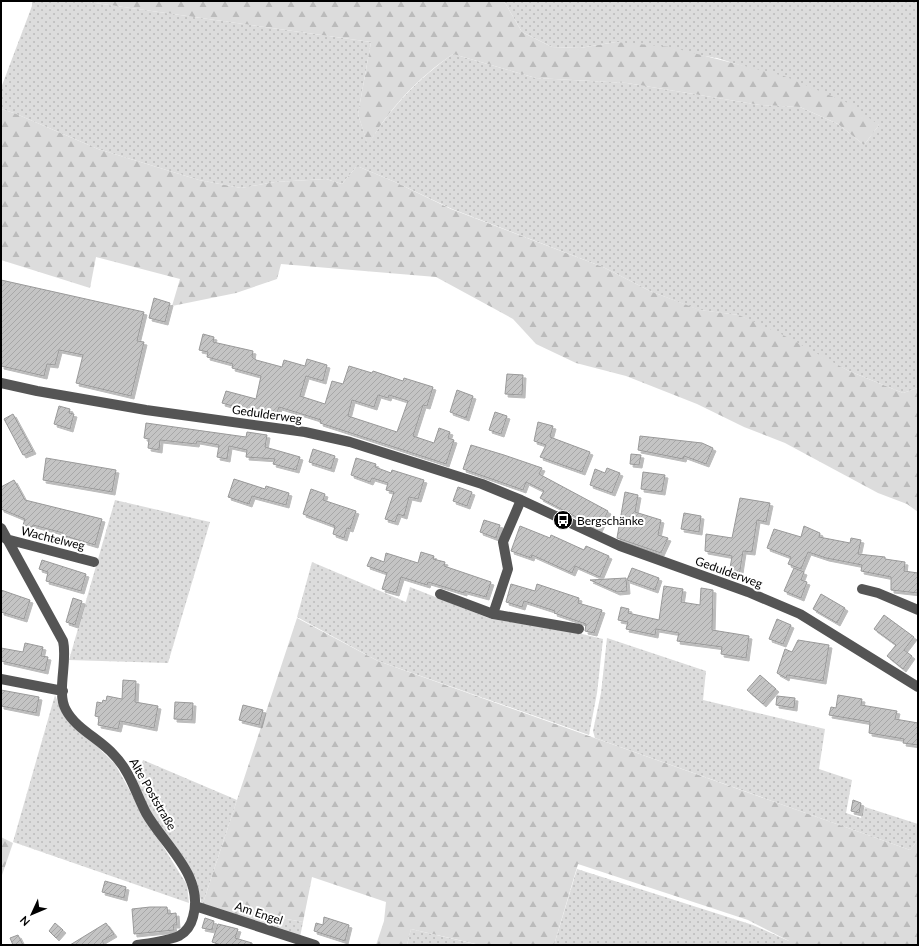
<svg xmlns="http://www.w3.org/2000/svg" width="919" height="946" font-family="Lato,sans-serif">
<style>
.grass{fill:url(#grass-dots)}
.forest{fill:url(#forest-firs)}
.building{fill:url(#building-hatch);stroke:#999;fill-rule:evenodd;filter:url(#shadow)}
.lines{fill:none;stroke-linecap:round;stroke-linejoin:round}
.minor{stroke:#555;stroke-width:10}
.labels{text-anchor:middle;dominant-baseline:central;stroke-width:4;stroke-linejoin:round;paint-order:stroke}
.street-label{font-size:12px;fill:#000;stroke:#fff}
.poi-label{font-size:12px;fill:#000;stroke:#fff;text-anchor:start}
</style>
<defs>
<pattern id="grass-dots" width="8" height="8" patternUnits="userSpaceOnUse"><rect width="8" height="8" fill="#dcdcdc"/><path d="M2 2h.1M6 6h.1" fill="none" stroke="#bbb" stroke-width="1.8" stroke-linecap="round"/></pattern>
<pattern id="forest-firs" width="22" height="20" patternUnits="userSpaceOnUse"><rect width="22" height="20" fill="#dcdcdc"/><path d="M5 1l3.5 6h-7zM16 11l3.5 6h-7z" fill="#bbb"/></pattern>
<pattern id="building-hatch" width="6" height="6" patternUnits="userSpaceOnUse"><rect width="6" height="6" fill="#c4c4c4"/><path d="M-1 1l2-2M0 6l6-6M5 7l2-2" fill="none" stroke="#a7a7a7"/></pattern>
<filter id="shadow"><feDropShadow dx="3" dy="3" stdDeviation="0" flood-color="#0004"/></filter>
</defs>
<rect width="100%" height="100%" fill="#fff"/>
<!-- grass -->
<path class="grass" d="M32 1H81L371 42 358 114 368 145C389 109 419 78 453 54L536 78 627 83 760 105 800 107 838 124 864 145 879 125 752 69 717 58 616 42 580 48 552 47 522 32 504 1H918V388L903 393 849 371 739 315 699 310 650 291 603 267 452 209 395 182 357 166 342 184 326 179 275 182 241 188 199 180 98 149 14 113 1 109V88L32 6Z
M115 500 210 522 168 663 69 660Z
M312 562 406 602 410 587 491 619 582 632V634L603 639 597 693 589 735 378 661 297 617Z
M607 638 706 671 703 700 825 729 819 769 852 780 846 813 861 818 865 807 918 824V840L910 850 595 738 593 731 601 693Z
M55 695 62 712 115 764 141 811 187 885 189 903 13 842Z
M143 760 237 800 202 906 196 879 149 810 135 783Z
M577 869 753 925 789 941V945H554Z
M276 917 303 922 300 937 273 928Z
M411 929 479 945H407Z"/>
<!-- forest -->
<path class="forest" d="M81 1H504L522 32 552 47 580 48 616 42 670 47 784 76 848 103 879 125 864 145 838 124 800 107 760 105 627 83 536 78 453 54C419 77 388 109 368 146L358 114 371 42Z
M1 109 14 113 98 149 199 180 241 188 275 182 326 179 342 184 357 166 395 182 451 209 603 267 650 291 700 310 739 315 783 335 849 371 903 393 918 388V512L907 504 878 493 785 443 744 427 697 404 626 376 576 363 536 344 513 319 436 277 281 264 277 279 236 293 172 306 180 279 96 257 90 288 1 260Z
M297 618 378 661 910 850 918 840V945H789V941L748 920 578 864 554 945H480L411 929 407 945H376L384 921 386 902 312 877 303 922 276 917 272 928 202 906Z
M1 837 13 843 1 878Z"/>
<!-- building -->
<path class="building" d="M1 280 144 312 137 341 144 342 131 396 76 383 83 355 59 350 55 365 47 364 44 376 1 366Z
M154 298 170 303 165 322 149 318Z
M203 334 214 337 213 342 253 351 252 357 256 360 282 367 284 360 305 366 307 359 327 365 323 381 306 376 300 396 325 404 332 381 343 384 349 366 372 373 373 371 403 381 404 378 433 387 427 406 423 405 413 436 434 443 439 428 450 432 448 438 454 440 446 464 320 423 321 420 279 407 275 418 222 403 226 391 256 399 261 376 232 368 233 364 207 357 208 352 199 350ZM378 395 388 398 389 395 408 401 397 432 348 416 352 400 374 407Z
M507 374 523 375 522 395 505 394Z
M457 390 473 396 466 418 450 412Z
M59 406 70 409 69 413 74 414 70 429 54 424Z
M495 412 507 416 501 434 489 430Z
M13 414 33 451 23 455 4 419Z
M538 422 553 426 550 437 590 452 582 472 540 457 546 445 534 441Z
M146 423 246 437 247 432 267 435 265 447 300 457 296 470 273 464 275 459 246 457 247 450 229 446 227 459 217 457 219 445 197 441 196 444 160 440 159 450 148 448 149 439 144 438Z
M640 436 702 443 713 448 706 464 684 456 683 459 638 450Z
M471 445 504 455 542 468 539 474 608 511 599 529 540 498 544 491 526 482 523 490 463 469Z
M313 449 335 456 331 469 309 462Z
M631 454 641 455 639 465 630 464Z
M46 458 116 470 112 492 43 480Z
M356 458 376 464 375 467 391 473 392 470 424 480 418 499 409 497 404 516 398 514 395 522 385 519 394 492 386 490 388 483 372 478 370 482 351 475Z
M607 468 620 473 612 493 590 485 595 469 605 473Z
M643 472 665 475 662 492 641 489Z
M234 479 265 489 266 486 289 493 286 505 252 496 249 504 228 497Z
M14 480 25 500 102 519 95 545 62 535 63 533 33 525 32 527 23 525 25 519 1 509V487Z
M458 487 472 492 467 506 453 501Z
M311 489 325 494 323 500 356 511 350 529 347 528 344 538 333 534 335 526 303 514Z
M625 492 638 495 635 512 661 520 658 535 668 538 661 553 617 538Z
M740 498 770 503 766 522 757 520 752 552 743 551 739 577 729 575 732 556 705 551 706 534 732 538Z
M684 513 701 516 699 532 681 529Z
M484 520 500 525 496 538 480 532Z
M520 526 550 538 551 535 584 550 586 546 609 556 600 577 575 566 572 573 532 555 531 558 511 551Z
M804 526 820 533 819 537 850 543 851 538 861 540 858 554 885 557V559L905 562 904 571 918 573V593L891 590V577L861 571 862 565 826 558 808 552 801 569 788 564 791 557 767 548 774 529 801 537Z
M421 552 434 556 433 559 445 562 444 566 491 582 486 597 464 591V593L428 582 427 585 401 577 396 593 382 589 387 573 367 566 371 557 384 562 386 553 418 563Z
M42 560 86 574 81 591 46 581 48 572 39 569Z
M632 568 659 578 655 590 627 580Z
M794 568 804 572 801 580 807 582 801 598 784 591Z
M626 578 627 591 617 592 590 580Z
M511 584 535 591 537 584 579 598 578 603 602 610 594 633 585 631 586 624 554 613 555 611 524 601 522 607 506 602Z
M664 586 683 589 681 602 700 605 701 588 713 590 712 630 749 636 746 658 721 654 722 647 677 641 679 633 656 629 655 635 626 629 628 622 618 620 621 607 629 609 628 613 659 620Z
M1 590 30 600 24 619 1 612Z
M821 594 845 608 837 623 813 609Z
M73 598 82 601 75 625 66 622Z
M884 615 914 637 904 650 912 656 903 669 887 656 896 645 874 629Z
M777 619 791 625 783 644 769 639Z
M798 640 829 645 823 681 787 675 786 678 777 673 785 649 792 652Z
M25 643 43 647 41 656 48 657 45 671 1 661V648L23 652Z
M760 675 776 689 763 704 747 690Z
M123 680 136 681 135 702 158 706 154 728 120 721 118 729 98 725 99 717 95 716 97 702 102 703 103 700 106 701 107 696 122 699Z
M1 690 39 697 36 713 1 706Z
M838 695 862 699 861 705 897 711 895 719 918 723V745L903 743 904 739 869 733 870 722 829 715 831 707 836 708Z
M777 696 795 698 794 708 776 705Z
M175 702 193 703 192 720 174 719Z
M243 705 263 710 259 725 239 720Z
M853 800 861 803 859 813 851 811Z
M105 881 126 887 124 898 102 892Z
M150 907H167L168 914 176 913 177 925H173L174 930 134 934 132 909Z
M324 917 349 925 345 941 314 931 316 923 323 925Z
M205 918 214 921 212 930 202 928Z
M55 923 63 930 56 938 49 931Z
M106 923 114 934 102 941 105 945H70Z
M218 924 238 929 235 938 252 943V945H221L212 942Z
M18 935 23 945H13L10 938Z"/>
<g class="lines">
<!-- minor -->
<path class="minor" d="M1 383 37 391 146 410 305 432 350 442 482 484 521 500 620 546 748 592 800 614 918 687
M1 528 63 641C68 661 56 693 66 710 76 729 100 739 114 755 130 771 136 794 146 813 164 845 205 876 193 917 191 925 186 932 179 936 167 941 150 943 137 945
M6 539 94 562
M862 589 878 593 918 610
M440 594 493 614 579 629
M493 614 508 569 503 542 521 500
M1 679 63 691
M195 906 315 945"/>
</g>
<!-- icons -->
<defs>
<symbol id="bus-disc" viewBox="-11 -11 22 22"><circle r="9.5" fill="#000" stroke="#fff"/><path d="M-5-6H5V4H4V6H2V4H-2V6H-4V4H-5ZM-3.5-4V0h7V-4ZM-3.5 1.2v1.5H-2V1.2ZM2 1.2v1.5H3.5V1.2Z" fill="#fff"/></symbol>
</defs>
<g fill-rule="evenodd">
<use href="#bus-disc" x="552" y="509" width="22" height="22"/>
</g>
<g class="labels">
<!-- street labels -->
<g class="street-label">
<text transform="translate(267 414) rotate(8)">Gedulderweg</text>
<text transform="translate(53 538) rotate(14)">Wachtelweg</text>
<text transform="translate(729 572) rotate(20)">Gedulderweg</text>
<text transform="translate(153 794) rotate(60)">Alte Poststraße</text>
<text transform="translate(259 913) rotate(18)">Am Engel</text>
</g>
<!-- poi labels -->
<g class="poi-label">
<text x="577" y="520">Bergschänke</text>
</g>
</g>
<!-- border -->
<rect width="919" height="946" fill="none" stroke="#000000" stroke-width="4"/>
<!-- north arrow -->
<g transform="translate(32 914) rotate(226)" stroke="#ffffff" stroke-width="3" paint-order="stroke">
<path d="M0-3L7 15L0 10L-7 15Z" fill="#000000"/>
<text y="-6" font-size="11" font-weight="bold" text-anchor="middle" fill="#000000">N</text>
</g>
</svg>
